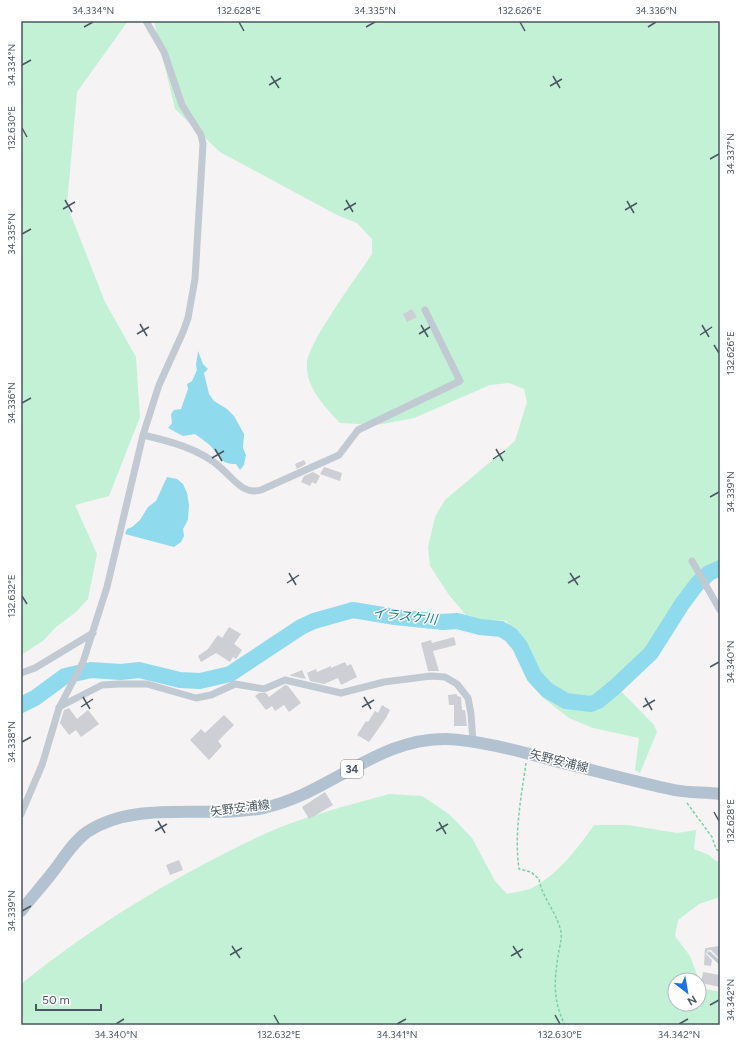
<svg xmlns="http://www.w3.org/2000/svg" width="741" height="1046" font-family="Figtree,'Noto Sans JP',sans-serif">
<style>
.green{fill:#c3f1d5;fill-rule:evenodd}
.water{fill:#90daee}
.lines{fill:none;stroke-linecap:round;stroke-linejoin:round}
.river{stroke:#90daee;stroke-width:16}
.building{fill:#cdcfd5}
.path{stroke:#7ad0a6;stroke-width:1.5;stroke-dasharray:3 2;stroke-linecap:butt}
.service{stroke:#c1cad2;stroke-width:3.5}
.minor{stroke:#c1cad2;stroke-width:7}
.primary{stroke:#b3c2d1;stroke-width:12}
.ticks{fill:none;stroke:#4a5661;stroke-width:1.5}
.labels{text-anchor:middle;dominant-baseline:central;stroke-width:3;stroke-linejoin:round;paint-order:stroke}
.shield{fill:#fff;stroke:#808990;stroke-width:1}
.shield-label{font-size:11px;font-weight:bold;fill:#4a5661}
.street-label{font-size:12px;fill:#4a5661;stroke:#fff}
.water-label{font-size:13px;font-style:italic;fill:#0c7c9b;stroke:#fff}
.neatline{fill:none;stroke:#4a5661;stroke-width:1.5}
.ticks-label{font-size:10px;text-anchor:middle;fill:#4a5661}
</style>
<rect width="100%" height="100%" fill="#f5f3f3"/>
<!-- green -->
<path class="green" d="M21 21H128L77 92 67 205 105 302 136 357 140 417 109 496 75 505 97 554 88 599 76 612 56 627 43 641 21 655Z
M154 21H720V563C694 576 682 602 666 624 651 646 634 666 615 685L654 725 657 732 640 773 635 770 639 738 593 728 569 718 542 697 511 641 507 621C495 619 484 622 471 621L449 595 430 566 428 547 435 517 445 500 515 441 527 402 524 389 509 383 490 385 414 418 377 425 340 423C325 407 305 387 307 363 308 343 358 275 372 254V239L357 223 337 215 220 152 175 109Z
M389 794 422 796 449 814 472 838 495 881 507 894C515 892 527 891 534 887 559 873 578 848 594 825H628L677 833 696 830 694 849 709 855 716 861 720 862V897L699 904 678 920 675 936 690 956 702 988 720 992V1025H21V984C94 925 175 876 260 836 301 817 346 806 389 794ZM675 980H699V1004H675Z"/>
<!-- water -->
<path class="water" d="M198 351 203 364 208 369 204 373 209 394 214 401 227 409 234 416 244 434 243 448 246 455 244 465 240 470 236 464C221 464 222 459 213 449 209 443 201 439 195 434L183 436 168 428 172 423 171 414 174 410 181 409 188 389 187 384 192 381 197 370 196 365Z
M167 477 177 479 183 484 187 493 189 505 188 520 183 529 184 536 181 542 174 547 125 534 127 529 132 527 140 520 148 507 156 501Z"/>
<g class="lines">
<!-- river -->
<path class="river" d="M21 705 35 698 65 676 91 670 121 672 139 670 180 680 200 681 230 674 301 627 314 621 353 610 395 617 443 622 457 621 480 627 501 629 511 635 520 646 534 676 547 690 566 701 591 704 598 701 615 687 651 653 682 604 697 584 709 573 720 568"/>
</g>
<!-- building -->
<path class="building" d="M412 309 417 317 407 322 403 314Z
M304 460 306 464 297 469 295 464Z
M324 467 342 473 340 481 320 474Z
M313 472 320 476 316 484 312 482 310 486 301 482 304 476Z
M229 627 241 634 234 644 242 650 236 659 233 657 230 662 216 653 201 662 198 656 208 649 218 635 222 638Z
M454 637 456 645 433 651 439 671H428L421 643 431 640 432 643Z
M345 662 347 666 351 664 357 677 341 685 338 678 324 684 310 681 307 673 316 669 317 672 331 666V668Z
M302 670 306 679 291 676 290 675Z
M285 685 288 686 301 703 289 712 284 705 275 711 272 706 266 710 255 696 259 693H266L269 697Z
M457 694V696L461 697 462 710H465L467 726H454V705H449L448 695Z
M382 705 390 710 386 718 369 742 357 735 366 721 368 722 375 711 378 713Z
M69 708 77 719 88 710 99 724 81 737 76 730 69 735 60 723 64 710Z
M224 715 234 725 218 741 222 746 209 760 190 740 201 729 205 733Z
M325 792 333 805 309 819 302 807Z
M179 860 183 870 170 875 166 865Z
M720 946V959L711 950H708L706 954 712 960 711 966 704 965 705 948Z
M703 972 720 975V987L701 983Z"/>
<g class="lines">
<!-- path -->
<path class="path" d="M526 763C521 798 514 834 519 869L531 872 539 879C542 898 557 912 561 932 562 940 559 949 558 956 554 983 553 1001 565 1025
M687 803 712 837 716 849 720 852"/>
<!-- service -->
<path class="service" d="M709 953 720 963"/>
<!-- minor -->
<path class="minor" d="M143 435C169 441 201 449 221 468 234 479 243 495 261 490L339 455 358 430 460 381 425 310
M692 561 720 610
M21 673 35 668 93 633
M59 707 102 685 119 684H147L196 698 211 695 235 684 264 689 285 680 341 693 384 682 431 676 445 677 457 684 468 698 471 714 473 742
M21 814 42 765 59 708 83 662 107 587 143 435 159 385 183 332 188 318 195 279 203 144 201 135 182 105 164 52 146 21"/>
<!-- primary -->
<path class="primary" d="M21 911C31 898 42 886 52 873 63 859 73 842 87 832 136 799 208 819 263 808 328 795 378 737 447 739 486 741 525 753 563 763 600 772 637 782 674 790 689 793 705 792 720 794"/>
</g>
<!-- ticks -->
<path class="ticks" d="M239 22 244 31M520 22 525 31M84 27 93 22M366 27 375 22M648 27 656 22M22 65 31 60M271 76 279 88M553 76 560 88M269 85 281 78M550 86 562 79M22 128 27 137M710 159 719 154M65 200 72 212M346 200 353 212M627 201 634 213M63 209 75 202M344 210 356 203M625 210 637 203M22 234 31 229M140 324 147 336M421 325 428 337M702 325 709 337M137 334 149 327M419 334 430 327M700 335 712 327M714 345 719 353M22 403 31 398M215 449 222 461M496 449 503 461M212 458 224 451M493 459 505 451M710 497 719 492M289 573 296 585M570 573 578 585M287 583 299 575M568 583 580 576M22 596 27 604M710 667 719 662M83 697 90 709M364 697 371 709M645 698 652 710M81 707 93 699M362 707 374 700M643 707 655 700M22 742 31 737M714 812 719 821M158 821 165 833M439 822 446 834M155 831 167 824M436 831 448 824M22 911 31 906M232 946 240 958M513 946 521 958M230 955 242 948M511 956 523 949M710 1005 719 1000M274 1015 279 1024M555 1015 560 1024M116 1024 124 1019M397 1024 406 1019M679 1024 688 1019"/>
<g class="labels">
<!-- shield labels -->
<rect class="shield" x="341" y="760" width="22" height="18" rx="3"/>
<g class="shield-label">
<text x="352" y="769">34</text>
</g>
<!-- street labels -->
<g class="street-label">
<text transform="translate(559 761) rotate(14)">矢野安浦線</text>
<text transform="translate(240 808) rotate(-7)">矢野安浦線</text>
</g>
<!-- water labels -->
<g class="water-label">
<text transform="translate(405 616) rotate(6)">イラスケ川</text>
</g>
</g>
<!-- border -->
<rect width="741" height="1046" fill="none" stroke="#ffffff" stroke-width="44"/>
<!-- north arrow -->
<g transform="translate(687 992) rotate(149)"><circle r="19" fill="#ffffff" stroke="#b7bbc0"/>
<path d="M0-3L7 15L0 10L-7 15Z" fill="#1a73e8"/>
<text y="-6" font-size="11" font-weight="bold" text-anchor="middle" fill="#4a5661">N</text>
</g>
<!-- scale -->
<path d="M36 1004v6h65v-6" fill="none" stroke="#4a5661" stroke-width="2"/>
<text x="42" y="1004" font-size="12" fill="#4a5661" stroke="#ffffff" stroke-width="3" paint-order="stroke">50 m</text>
<rect x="22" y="22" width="697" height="1002" class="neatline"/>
<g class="ticks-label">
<text x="93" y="14">34.334°N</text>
<text x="239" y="14">132.628°E</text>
<text x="375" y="14">34.335°N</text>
<text x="520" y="14">132.626°E</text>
<text x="656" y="14">34.336°N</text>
<text transform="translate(11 65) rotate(-90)" y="4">34.334°N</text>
<text transform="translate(11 128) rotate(-90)" y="4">132.630°E</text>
<text transform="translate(730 154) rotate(-90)" y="4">34.337°N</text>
<text transform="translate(11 234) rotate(-90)" y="4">34.335°N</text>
<text transform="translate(730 353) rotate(-90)" y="4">132.626°E</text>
<text transform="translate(11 403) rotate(-90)" y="4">34.336°N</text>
<text transform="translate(730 492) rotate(-90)" y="4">34.339°N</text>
<text transform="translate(11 596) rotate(-90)" y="4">132.632°E</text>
<text transform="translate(730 662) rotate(-90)" y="4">34.340°N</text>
<text transform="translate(11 742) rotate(-90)" y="4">34.338°N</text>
<text transform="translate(730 821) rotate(-90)" y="4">132.628°E</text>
<text transform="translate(11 911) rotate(-90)" y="4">34.339°N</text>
<text transform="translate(730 1000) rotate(-90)" y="4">34.342°N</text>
<text x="116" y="1038">34.340°N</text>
<text x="279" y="1038">132.632°E</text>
<text x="397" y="1038">34.341°N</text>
<text x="560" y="1038">132.630°E</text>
<text x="679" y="1038">34.342°N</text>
</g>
</svg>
